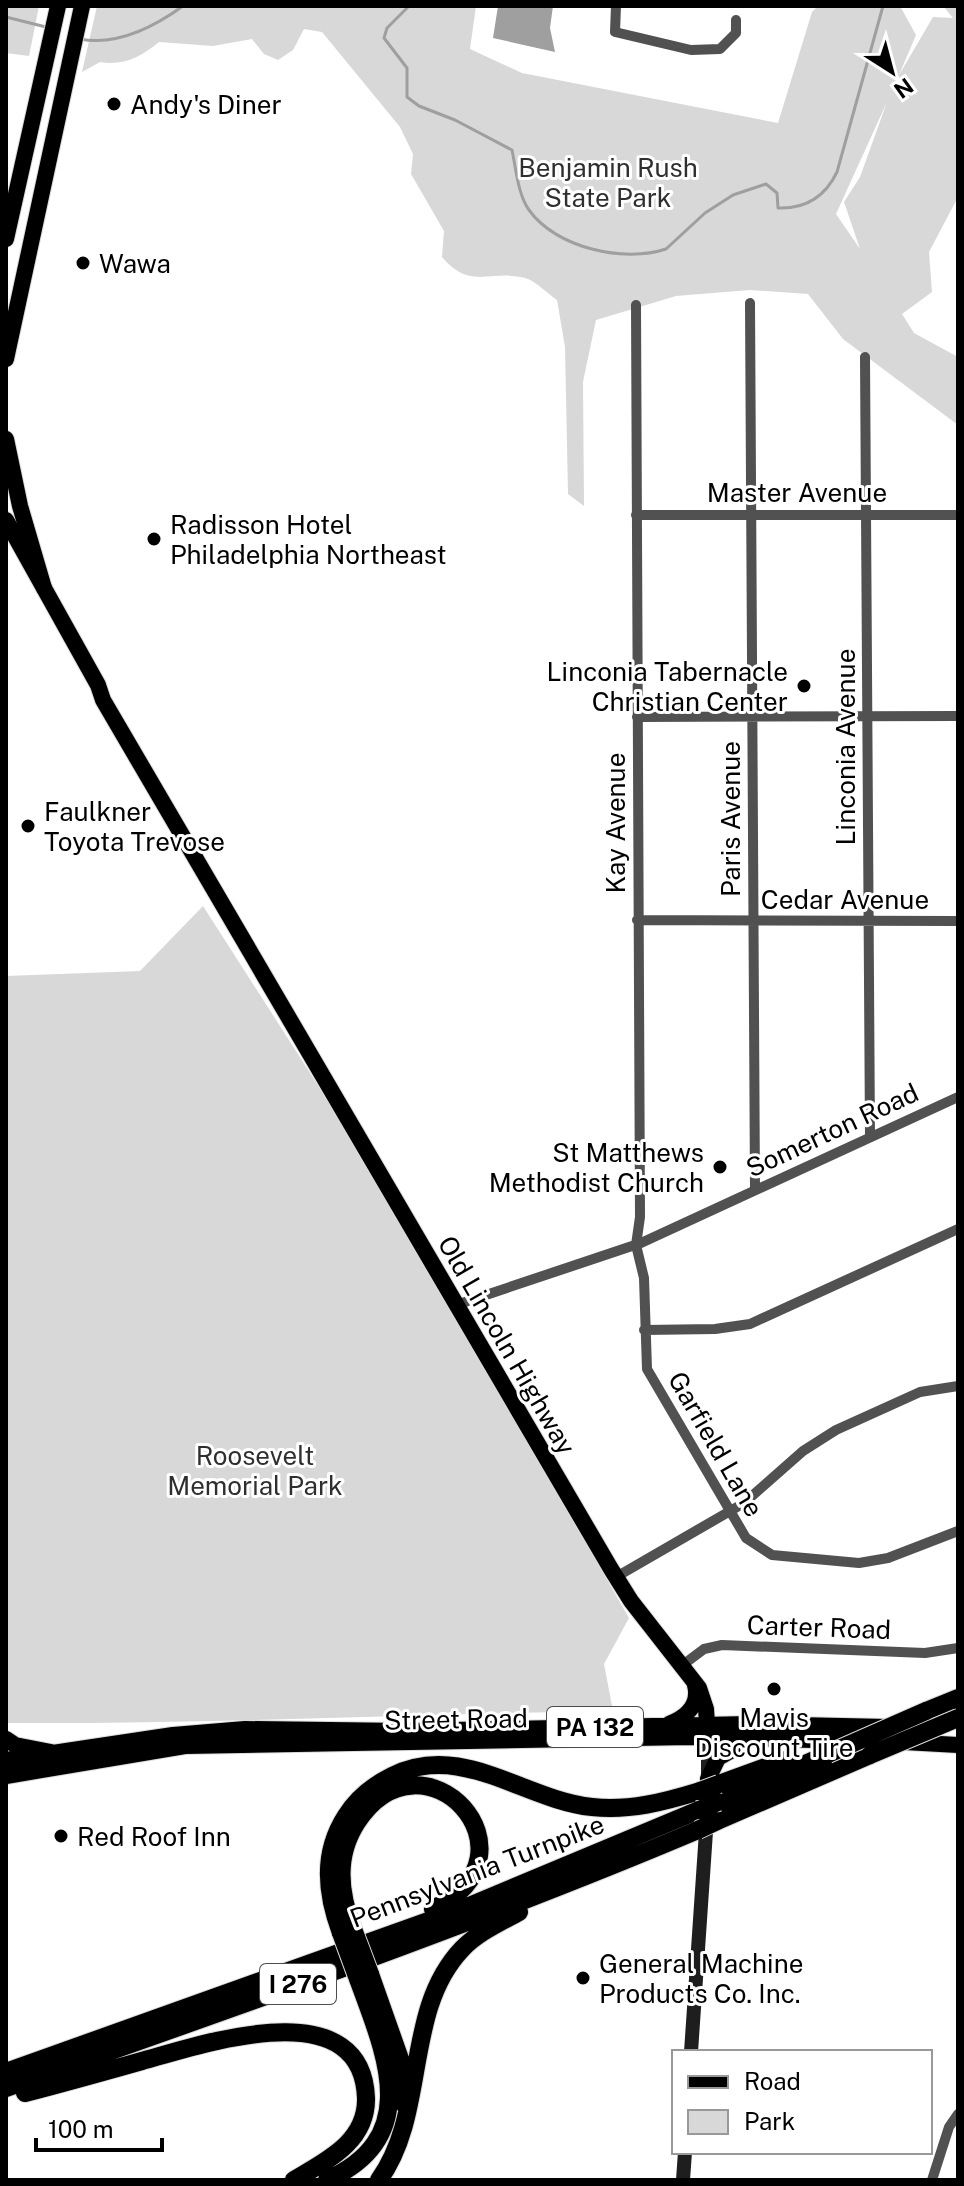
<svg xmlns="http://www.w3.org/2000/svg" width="964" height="2186" font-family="'Public Sans',sans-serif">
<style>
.green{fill:#d8d8d8;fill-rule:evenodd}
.water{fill:#9f9f9f}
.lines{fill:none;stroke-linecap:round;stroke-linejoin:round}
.stream{stroke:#9f9f9f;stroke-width:3}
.primary-casing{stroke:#dbdbdb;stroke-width:18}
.trunk-casing{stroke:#dbdbdb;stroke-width:18}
.motorway-casing{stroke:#dbdbdb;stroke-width:20}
.minor{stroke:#515151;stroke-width:10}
.secondary{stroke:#1e1e1e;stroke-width:14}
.primary{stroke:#000;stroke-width:16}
.trunk{stroke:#000;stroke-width:16}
.motorway{stroke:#000;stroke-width:18}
.motorway-bridge-casing{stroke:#dbdbdb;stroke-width:20;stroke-linecap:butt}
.motorway-bridge{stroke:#000;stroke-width:18}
.poi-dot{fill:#000;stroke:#fff;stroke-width:3}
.labels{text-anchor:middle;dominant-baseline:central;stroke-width:6;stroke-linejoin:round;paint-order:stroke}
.shield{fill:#fff;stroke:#4c4c4c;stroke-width:2}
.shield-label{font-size:24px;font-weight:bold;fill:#000}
.poi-label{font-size:26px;fill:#000;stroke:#fff;text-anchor:start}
.park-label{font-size:26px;fill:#2f2f2f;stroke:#fff}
.street-label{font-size:26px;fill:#000;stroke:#fff}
</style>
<rect width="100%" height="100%" fill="#fff"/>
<!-- green -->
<path class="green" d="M6 6H39L29 56 6 53Z
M97 6H476L470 49 522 73 778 123 812 12 818 6H900L916 35 899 75 933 17 953 18 943 6H958V197L929 252 932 292 902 314 914 333 958 357V425L843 339 808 294 750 290 676 296 596 320 583 382 584 506 568 494 565 347 557 300C548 294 536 281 525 278 489 269 471 291 442 257L444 231 411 174 413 154 400 127 322 32 304 29 293 50 278 60 264 54 252 39 213 46 159 42C141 57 123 66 100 62L82 72ZM887 102 860 177 844 202 860 249 836 214Z
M203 906 371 1168 629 1618 604 1664 613 1711C411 1714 208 1724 6 1723V976L140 971Z"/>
<!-- water -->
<path class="water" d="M498 6H553L550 28 555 52 493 38Z"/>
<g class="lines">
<!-- stream -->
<path class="stream" d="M409 6 387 28 384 38 407 68V97L419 106 455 120 512 150C516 169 518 195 529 210 556 248 624 263 666 249L705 213 733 195 766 184 777 193 778 208C805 209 825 197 837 172L883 6
M6 17 46 27
M80 39C116 46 154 27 183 6"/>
<defs>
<path id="primary" d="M6 520 98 685 103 700 611 1569 631 1601 699 1688 706 1709 708 1738
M669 1724C687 1717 700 1704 695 1685
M904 1742 958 1745
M6 1760 173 1735 245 1729 405 1731 750 1724 888 1727
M6 1776 185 1746 690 1737 857 1741
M708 1779 718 1758 748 1741"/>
<path id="trunk" d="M6 239 58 6
M6 359 82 6
M6 439 20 506 44 588
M6 1739 15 1745 51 1752"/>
<path id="motorway" d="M926 1711 958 1698
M719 1784 785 1760
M718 1802 828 1754
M717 1821 870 1755
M353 1929C339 1892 335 1856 357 1822 424 1721 547 1855 433 1909
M341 1933C326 1893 322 1853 346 1816 357 1798 374 1785 392 1776 462 1741 524 1800 592 1807 630 1811 664 1802 700 1791
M370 1974 400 2059 404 2104
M6 2072 462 1909 699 1810
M6 2088C238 2006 471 1926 698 1830
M25 2093C64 2083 103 2072 142 2061 200 2045 362 1989 366 2098 367 2142 326 2161 294 2180
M327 2180C424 2137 385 2053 358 1979
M379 2180C428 2112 403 2011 462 1949 477 1933 499 1923 519 1912"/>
</defs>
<!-- primary casing -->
<use href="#primary" class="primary-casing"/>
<!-- trunk casing -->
<use href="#trunk" class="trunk-casing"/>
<!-- motorway casing -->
<use href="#motorway" class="motorway-casing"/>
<!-- minor -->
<path class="minor" d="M616 6 615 32 691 50 720 49 736 33V20
M750 303 755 1190
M636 305 640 1217 636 1245 644 1278 647 1369 746 1538 772 1555 859 1563 888 1558 958 1531
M865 357 870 1137
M636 515H958
M637 717 958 716
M637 920 958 921
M456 1305 641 1243 958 1097
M644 1330 715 1329 750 1324 958 1229
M616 1577 744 1503 803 1451 836 1430 920 1392 958 1386
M684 1664 704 1649 722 1645 925 1653 958 1648
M932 2180 949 2127 958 2114"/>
<!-- secondary -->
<path class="secondary" d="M708 1776V1738
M691 2052 707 1817
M683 2180 685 2152"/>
<!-- primary -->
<use href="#primary" class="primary"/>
<!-- trunk -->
<use href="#trunk" class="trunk"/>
<!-- motorway -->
<use href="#motorway" class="motorway"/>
<defs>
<path id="motorway-bridge" d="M828 1754 926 1711
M870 1755 958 1718
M700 1791 719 1784
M699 1810 718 1802
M698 1830 717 1821
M353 1929 370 1974
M341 1933 358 1979"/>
</defs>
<!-- motorway-bridge casing -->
<use href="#motorway-bridge" class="motorway-bridge-casing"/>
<!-- motorway-bridge -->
<use href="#motorway-bridge" class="motorway-bridge"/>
</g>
<!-- markers -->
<g class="poi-dot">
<circle cx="114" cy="104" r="8"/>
<circle cx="83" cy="263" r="8"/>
<circle cx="154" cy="539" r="8"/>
<circle cx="804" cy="686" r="8"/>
<circle cx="28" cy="826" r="8"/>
<circle cx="720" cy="1167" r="8"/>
<circle cx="774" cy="1689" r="8"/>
<circle cx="61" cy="1836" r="8"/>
<circle cx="583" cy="1978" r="8"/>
</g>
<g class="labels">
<!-- shield labels -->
<g class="shield">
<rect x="547" y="1707" width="96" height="40" rx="6"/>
<rect x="260" y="1964" width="76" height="40" rx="6"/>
</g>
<g class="shield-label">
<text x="595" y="1727">PA 132</text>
<text x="298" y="1984">I 276</text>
</g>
<!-- poi labels -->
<g class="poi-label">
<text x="130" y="104">Andy's Diner</text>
<text x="99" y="263">Wawa</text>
<text x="170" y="524">Radisson Hotel<tspan x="170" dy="30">Philadelphia Northeast</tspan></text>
<text x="788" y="671" text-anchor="end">Linconia Tabernacle<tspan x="788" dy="30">Christian Center</tspan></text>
<text x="44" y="811">Faulkner<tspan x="44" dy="30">Toyota Trevose</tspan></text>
<text x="704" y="1152" text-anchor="end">St Matthews<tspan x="704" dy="30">Methodist Church</tspan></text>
<text x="774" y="1717" text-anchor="middle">Mavis<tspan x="774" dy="30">Discount Tire</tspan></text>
<text x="77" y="1836">Red Roof Inn</text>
<text x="599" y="1963">General Machine<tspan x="599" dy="30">Products Co. Inc.</tspan></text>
</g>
<!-- park labels -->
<g class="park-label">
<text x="608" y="167">Benjamin Rush<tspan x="608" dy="30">State Park</tspan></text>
<text x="255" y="1455">Roosevelt<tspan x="255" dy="30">Memorial Park</tspan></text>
</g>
<!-- street labels -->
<g class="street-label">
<text x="797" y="492">Master Avenue</text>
<text transform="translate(845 747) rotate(-90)">Linconia Avenue</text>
<text transform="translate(730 819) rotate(-90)">Paris Avenue</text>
<text transform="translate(615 823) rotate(-90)">Kay Avenue</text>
<text x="845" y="899">Cedar Avenue</text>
<text transform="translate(832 1130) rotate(-25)">Somerton Road</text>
<text transform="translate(507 1345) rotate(60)">Old Lincoln Highway</text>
<text transform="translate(716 1444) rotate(60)">Garfield Lane</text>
<text transform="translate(819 1627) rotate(2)">Carter Road</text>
<text transform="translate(456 1719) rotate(-1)">Street Road</text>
<text transform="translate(477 1871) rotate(-21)">Pennsylvania Turnpike</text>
</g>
</g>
<!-- border -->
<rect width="964" height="2186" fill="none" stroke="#000000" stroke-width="16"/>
<!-- legend -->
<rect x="672" y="2050" width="260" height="104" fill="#ffffff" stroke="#999999" stroke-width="2"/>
<rect x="688" y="2076" width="40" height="12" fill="#000000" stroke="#999999" stroke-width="2"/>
<text x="744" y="2090" font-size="24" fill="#000000">Road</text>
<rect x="688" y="2110" width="40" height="24" fill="#d8d8d8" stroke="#999999" stroke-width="2"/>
<text x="744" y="2130" font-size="24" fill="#000000">Park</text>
<!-- north arrow -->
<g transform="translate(892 72) rotate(144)" stroke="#ffffff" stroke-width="6" paint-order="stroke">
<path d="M0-6L14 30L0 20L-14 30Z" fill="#000000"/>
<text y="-12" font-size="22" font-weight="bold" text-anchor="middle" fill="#000000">N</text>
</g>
<!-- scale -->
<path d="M36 2138v12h126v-12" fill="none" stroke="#000000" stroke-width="4"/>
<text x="48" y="2138" font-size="24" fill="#000000" stroke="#ffffff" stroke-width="6" paint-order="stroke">100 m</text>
</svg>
